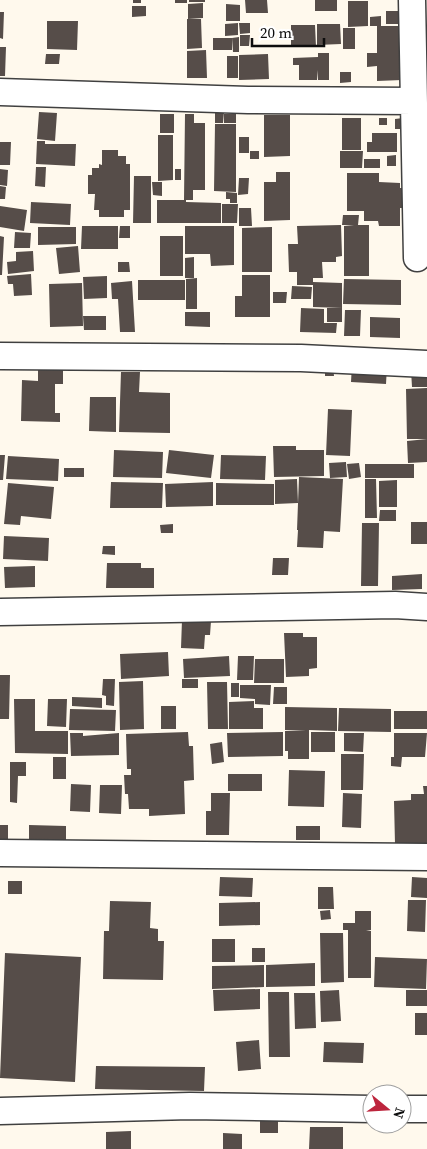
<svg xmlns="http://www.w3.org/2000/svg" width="427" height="1149" font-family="'Source Serif 4',serif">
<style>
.building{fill:#564d49}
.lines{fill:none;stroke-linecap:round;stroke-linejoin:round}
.minor-casing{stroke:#404040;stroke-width:29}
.minor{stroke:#fff;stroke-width:26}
</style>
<rect width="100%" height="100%" fill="#fff9ed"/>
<!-- building -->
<path class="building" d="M133 0H141V3H133Z
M175 0H187V3H175Z
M189 0H205V2H189Z
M245 0H267L268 13H246Z
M315 0H337V11H315Z
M348 1H368V26L348 27Z
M203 3V18L188 19V4Z
M226 4 240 5V21H226Z
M132 6H146V16L132 17Z
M386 11H400V24H386Z
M0 12H4L3 39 0 38Z
M381 16V26H402V80L377 81V66L367 67V53H377V26H370V17Z
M187 19H201L202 48 187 49Z
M47 21H78L77 50 47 49Z
M238 23V35L225 36V24Z
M239 23H250V33L240 34Z
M317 24H340L341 44 317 45Z
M291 25H315L316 47H291Z
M343 28H355V49H343Z
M240 35H250L249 46H240Z
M239 37V52H233L232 38Z
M213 38H232V50H213Z
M0 47H6L5 76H0Z
M206 50 207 78H187V51Z
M318 53H329V80H318V70L317 80H299V65H293V58L318 57Z
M46 54H60L59 64H45Z
M268 54 269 79 239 80V55Z
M227 56H238V78H227Z
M340 72H351V82L340 83Z
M39 112 57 113 55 141 37 139Z
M215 112H224L223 123H215Z
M160 114H174V133H160Z
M185 114H194V123H205V190H193V200H186V202L221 203V223H157V200H184Z
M224 114H236V123H224Z
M264 115H290V156L264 157Z
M342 118H361V150H342Z
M379 118H387V125H379Z
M403 118V129H395V119Z
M215 124H236V192L214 191Z
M372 133H397V152H367V142H372Z
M158 135H173V180L158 181Z
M239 137H249V153H239Z
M37 141H45V144H76L75 166 36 164Z
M0 142H11L10 165H0Z
M102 150H118V156H126V164H130V210H124V217H99V210H94L95 194H88V175H92V168H99V164L102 165Z
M250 151H259V159H250Z
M340 151H363L362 168H340Z
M396 155V166H387V156Z
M364 159H380V168H364Z
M36 167H46L45 187 35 186Z
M0 169 8 170 7 186 0 185Z
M175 169H181V180H175Z
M276 172H290V220L264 221V182H276Z
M347 173H379V182L400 183V188H405V208H400V226H379L378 221H364V211H347Z
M134 176H151V223H133Z
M239 178H249L248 194 238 195Z
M152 182H162V196L153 195Z
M0 186 6 187 5 199H0Z
M226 192 237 193V203H230V199H226Z
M31 202 71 204 70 225 30 223Z
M222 204H238L237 223H222Z
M0 206 27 210 24 231 0 227Z
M239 208H251L252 226H239Z
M343 215H359L358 225H369V276H344V226L354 225H342Z
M341 225 342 256 336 257V262H322L323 278H313V282L342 283V308L313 307V285H297V272H289L288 244H298L297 226Z
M82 226H118V249H81Z
M120 226H130V238H119Z
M185 226H234V265L211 266 210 254H185Z
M38 227H76V244L38 245Z
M272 227V272H242V228Z
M15 232 31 233 30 248H14Z
M0 236 4 237 2 275H0Z
M160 236H183V276H160Z
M78 246 80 272 59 274 56 248Z
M33 251 34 271 8 274 7 262 16 261V252Z
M194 257V278H185V258Z
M118 262H129L130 272H118Z
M31 274 32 295 14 296 13 284H8L7 276Z
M242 275H270V317H235V296H242Z
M107 276V298L84 299 83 277Z
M197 278V309H186V279Z
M344 279 401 280V305L343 304Z
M138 280H185V300H138Z
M132 281 135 332H120L118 299H112L111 283Z
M82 283 83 326 50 327 49 284Z
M292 286 312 287 311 299H291Z
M273 292H287L286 303H273Z
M301 308 324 309V323H337L336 333 300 332Z
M327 308H342V322H327Z
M345 310H361L360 336H344Z
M185 312H210V327L185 326Z
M83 316H106V330H84Z
M370 317 400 318V338L370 337Z
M352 364 387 366 386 384 351 382Z
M38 366 63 367V384H55V413H60V422L21 421 22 380 38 381Z
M333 366 334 376H325V367Z
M427 369V387H412L411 370Z
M121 372H140L139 392 170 393V433L119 432Z
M427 388V439H407L406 389Z
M90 397H116V432L89 431Z
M328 409 352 410 350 456 326 455Z
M427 439V462L408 463 407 441Z
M273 446H296V450H324V476L274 477Z
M114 450 163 452 162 478 113 477Z
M169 450 214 455 211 478 166 473Z
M0 455H5L3 480H0Z
M221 455 266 456 265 480 220 479Z
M8 456 59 459 58 481 6 479Z
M346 462 347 477 330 478 329 463Z
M359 463 361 477 349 479 347 464Z
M365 464H414V478H365Z
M64 468H84V477H64Z
M299 477 343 479 340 532 324 531 323 548 297 547 298 530H312H297Z
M297 479 298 503 275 504V480Z
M365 479H376L377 518H365Z
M397 480V507H379V481Z
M111 482 163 483 162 508H110Z
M213 482V506L166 507 165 484Z
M8 483 54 487 51 519 21 516 20 525 4 524Z
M216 483 274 484V505H216Z
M380 510H396V521H379Z
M411 522H427V544H411Z
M362 523H379L378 586H361Z
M173 524V533H161L160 525Z
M4 536 49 538 48 561 3 559Z
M103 546H115V555L102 554Z
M273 558H289L288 575H272Z
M107 563H141V568H154V588H106Z
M35 566V587L5 588 4 567Z
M422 574V589L392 590V576Z
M182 620 211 621 210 635H205L204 649 181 648Z
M284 633H303V637H317V668L309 669V676L286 677Z
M168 652 169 676 121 679 120 654Z
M229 656 230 676 184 678 183 659Z
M238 656H254L253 680H237Z
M255 659H284V683H254Z
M0 675H10L9 719H0Z
M103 679H115L114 706 106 705V696L102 695Z
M182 679H198V688H182Z
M143 681 144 729 120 730 119 682Z
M207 682H227L228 729H208Z
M231 683H239V697H231Z
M240 685H271L270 705 255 704V699L240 698Z
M274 687H287V704H273Z
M72 697 102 698V708L72 706Z
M14 699H35V731H68V754L15 753Z
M48 699H67L66 727 47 726Z
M254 701V708H263V729H229V702Z
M161 706H176V729H161Z
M285 707 337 708V731L309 730V759H288V751H285V731L306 730H285Z
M339 708 391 709V732L338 731Z
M70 709 116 710 115 731 69 730Z
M394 711H427V729H394Z
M188 732 189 746H193L194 780 184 781 185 814 149 816V809H129L128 794H125L124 775H131V769H127L126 734Z
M283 732V756L228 757 227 733Z
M311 732H335V752H311Z
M70 733H83V736L119 733V755L71 756Z
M344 733H364L363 752 344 751Z
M394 733H427L425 757H402L401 767 391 766V757H394Z
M222 742 224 762 212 764 210 744Z
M341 754H364L363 790H341Z
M53 757H66V779H53Z
M10 762H26V776H18L17 803 10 802Z
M289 770 325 771 324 807 288 806Z
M228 774H262V791H228Z
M71 784 91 785 90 812 70 811Z
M100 785H122L121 814 99 813Z
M423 786H427V843L395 844 394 801 411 800V794H424Z
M211 793H230L229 835H206V811H211Z
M343 793 362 794 361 828 342 827Z
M0 825H8V842H0Z
M29 825 66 826V842L29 840Z
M296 826H320V840H296Z
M220 877 253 878 252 897 219 896Z
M412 877 427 878V898L411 897Z
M8 881H22V894H8Z
M318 887H333L334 909H318Z
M408 900H426L425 932 407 931Z
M110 901 151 902 150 928 158 929V941H164L163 980 103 979 104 931H109Z
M260 902V925L219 926V903Z
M330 910 331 919 321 920 320 911Z
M355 911H371V930H366L371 931V978H348V930H343V923H355Z
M320 933H343L344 982 321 983Z
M212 939H235V962H212Z
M252 948H265V962H252Z
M5 953 81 957 75 1082 0 1078Z
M375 957 427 959 426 989 374 987Z
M315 963V986L266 987V965Z
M264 965V987L212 989V966Z
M260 989V1009L214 1011 213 990Z
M339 990 341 1021 321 1022 320 991Z
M406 990H427V1006H406Z
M268 992H289L290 1057H269Z
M294 993H315L316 1028 295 1029Z
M415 1013H427V1035H415Z
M259 1040 261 1069 238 1071 236 1042Z
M324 1042 364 1043 363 1063 323 1062Z
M96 1066 205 1067 204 1091 95 1089Z
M260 1118H278V1133H260Z
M310 1127H343V1149H309Z
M131 1131V1149H106V1132Z
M223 1133 242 1134V1149H223Z"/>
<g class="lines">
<defs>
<path id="minor" d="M412 0 417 258
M0 92 248 100 414 101
M0 356 301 358 427 364
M0 612 395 605 427 607
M0 853 427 857
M402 1109H427
M0 1111 190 1106 372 1109"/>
</defs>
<!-- minor casing -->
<use href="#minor" class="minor-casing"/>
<!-- minor -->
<use href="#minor" class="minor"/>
</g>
<!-- north arrow -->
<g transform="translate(387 1109) rotate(108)"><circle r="24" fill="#ffffff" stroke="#9e9e9e"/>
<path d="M0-4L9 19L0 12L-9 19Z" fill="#bd253d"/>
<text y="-8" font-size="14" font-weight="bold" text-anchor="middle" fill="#0d0d0d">N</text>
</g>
<!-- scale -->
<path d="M252 38v8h72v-8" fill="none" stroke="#0d0d0d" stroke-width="2.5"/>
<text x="260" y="38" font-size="15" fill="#0d0d0d" stroke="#ffffff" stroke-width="4" paint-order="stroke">20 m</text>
</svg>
